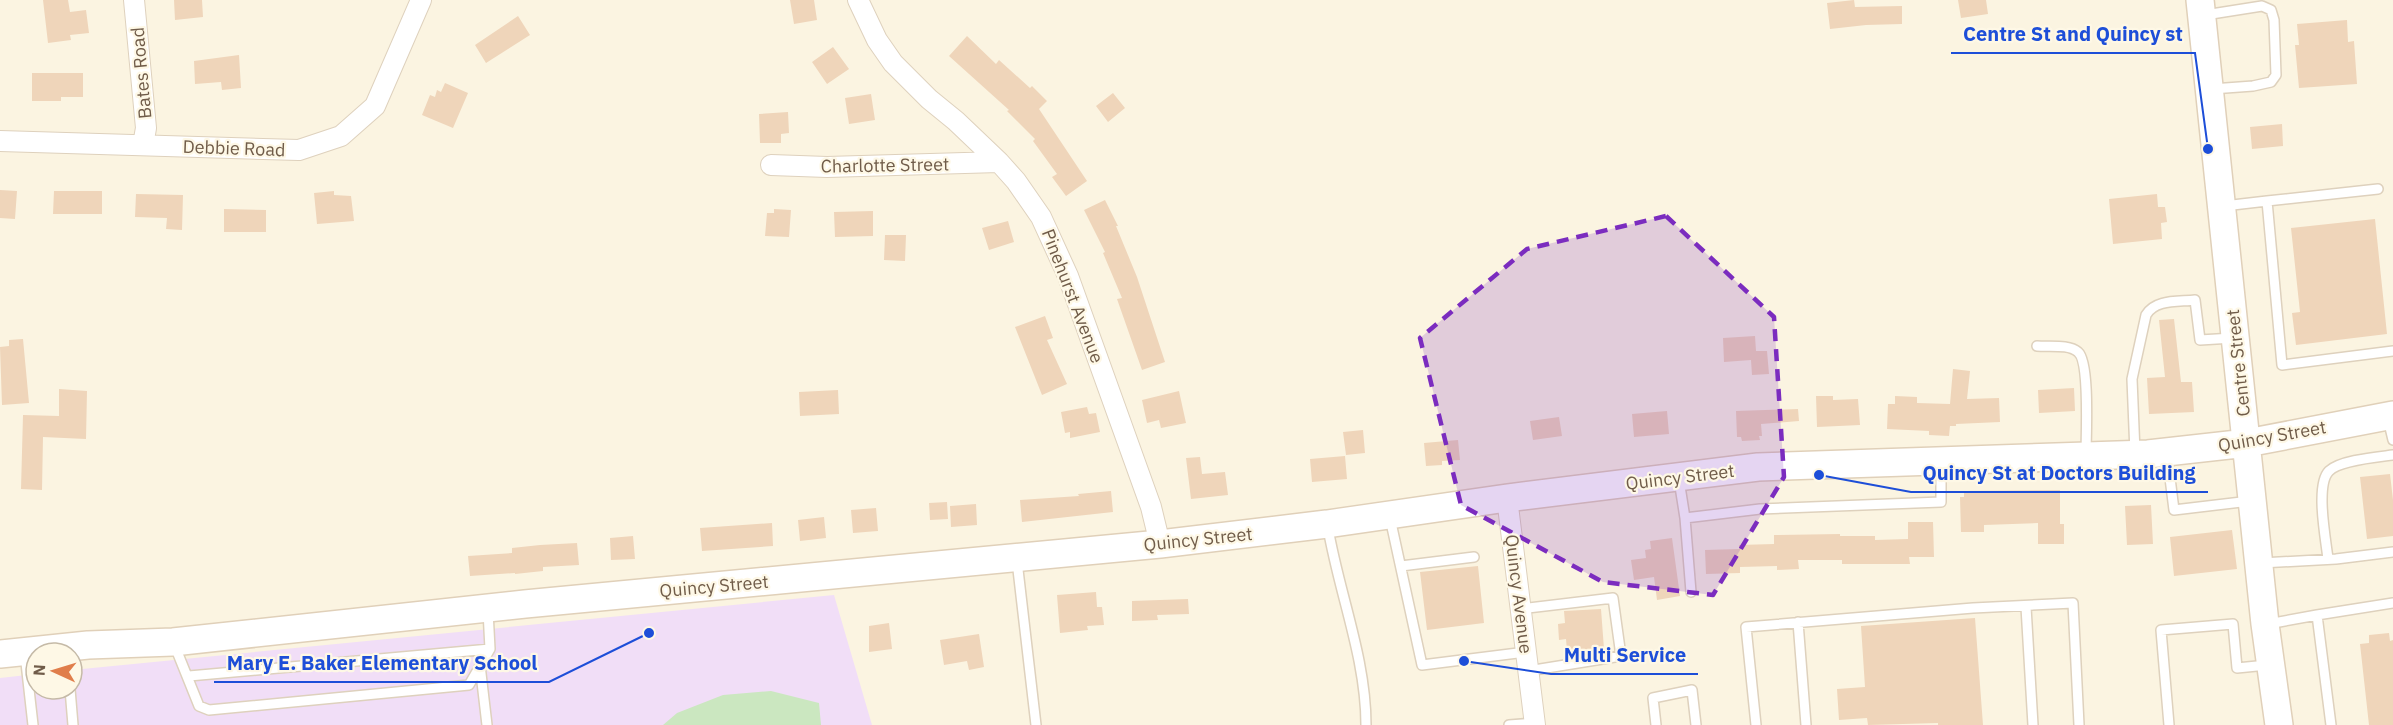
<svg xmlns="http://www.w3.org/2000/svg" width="2393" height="725" font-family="'IBM Plex Sans',sans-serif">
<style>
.education{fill:#f1def7}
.green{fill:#cbe7c0}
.building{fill:#efd5ba}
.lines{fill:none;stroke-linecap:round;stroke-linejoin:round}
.service-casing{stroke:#ded1bd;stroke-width:12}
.minor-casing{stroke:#ded1bd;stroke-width:22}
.secondary-casing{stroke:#e0d0b9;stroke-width:30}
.service{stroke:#fff;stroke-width:9}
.minor{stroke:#fff;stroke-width:20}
.secondary{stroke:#fff;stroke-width:27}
.marked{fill:#7b2cbf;fill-opacity:0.2;stroke:#7b2cbf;stroke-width:4.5;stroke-dasharray:12 8;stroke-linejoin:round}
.labels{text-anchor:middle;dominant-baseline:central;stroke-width:4.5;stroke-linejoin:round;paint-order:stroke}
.street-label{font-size:18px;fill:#705c49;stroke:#fef8e6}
.leader{fill:none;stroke:#1d4ed8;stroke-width:2}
.callout-dot{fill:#1d4ed8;stroke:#fef8e6;stroke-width:2}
.callout-label{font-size:20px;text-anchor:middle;font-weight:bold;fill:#1d4ed8;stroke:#fef8e6;stroke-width:4.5;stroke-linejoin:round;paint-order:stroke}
</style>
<rect width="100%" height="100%" fill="#fbf4e1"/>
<!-- education -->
<path class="education" d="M834 595 872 725H0V678L36 674V689H72V670Z"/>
<!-- green -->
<path class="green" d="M771 691 819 703 821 725H663L677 713 723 695Z"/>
<!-- building -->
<path class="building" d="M43 0H68L70 12 86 10 89 33 70 35 71 40 48 43Z
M174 0H202L203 17 175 20Z
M790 0H814L817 20 794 24Z
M1854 0 1855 7 1902 6V24L1866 25 1830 29 1827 3Z
M1958 0H1986L1988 14 1961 18Z
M518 16 530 35 486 63 475 45Z
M2347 20 2348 42 2354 41 2357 84 2299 88 2295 45H2299L2297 24Z
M967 36 996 64 999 60 1030 88 1032 86 1047 101 1039 109 1087 181 1066 196 1052 177 1057 174 1033 141 1035 139 1007 111 1009 110 949 56Z
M833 47 849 69 827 84 812 62Z
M239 55 241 88 222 90 221 82 195 84 194 61Z
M32 73H83V97H61V101H32Z
M445 83 468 93 453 128 422 115 430 95 435 97 437 90 441 92Z
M1113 93 1125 108 1108 122 1096 106Z
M871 94 875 120 849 124 845 98Z
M788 112 789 133 781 134V143H760L759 114Z
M2282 124 2283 146 2252 149 2250 127Z
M0 190 17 191 15 219 0 218Z
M54 191H102V214H53Z
M334 191V195L351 196 354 221 317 224 314 193Z
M136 194 183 195 182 230 166 229 167 218 135 217Z
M2157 194 2158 207H2165L2167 222 2161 223 2162 239 2113 244 2109 199Z
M1105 200 1118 226H1116L1137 277 1165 362 1142 370 1117 299 1122 298 1103 253 1105 252 1084 210Z
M224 209 266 210V232H224Z
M774 209 791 210 789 237 765 236 767 213H774Z
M873 211V236L835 237 834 212Z
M2375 219 2387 334 2296 345 2292 313 2300 312 2291 228Z
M1008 221 1014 242 989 250 982 228Z
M885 235H906L905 261 884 260Z
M1045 316 1053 338 1047 340 1067 384 1042 395 1015 327Z
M2174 319 2181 382H2192L2194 412 2149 414 2147 378 2165 377 2159 320Z
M1755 336 1756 351H1767L1769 374 1752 375 1751 360 1724 362 1723 338Z
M23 339 29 403 2 405 0 347 9 346V340Z
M1953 369 1970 371 1967 399 1999 398 2000 422 1956 424V426H1950L1949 436 1929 435V431L1887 429 1888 404H1895V396L1917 397V403L1950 404Z
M2074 388 2075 411 2039 413 2038 390Z
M59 389 87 391 86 439 43 437 42 490 21 489 23 415 59 416Z
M838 390 839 414 800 416 799 392Z
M1179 391 1186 423 1161 428 1159 420 1147 423 1142 400Z
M1816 396H1833V400L1858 399 1860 425 1817 427Z
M1087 407 1089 414 1096 413 1100 432 1070 438V432L1065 433 1061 412Z
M1798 409 1799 421 1761 424 1762 436H1759L1760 440 1742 441 1741 437H1737L1736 411Z
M1667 411 1669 434 1634 437 1632 414Z
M1559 417 1562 436 1533 440 1530 421Z
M1363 430 1365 453 1346 455 1343 432Z
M1458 440 1460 460 1442 461V465L1426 466 1424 443Z
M1345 456 1347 479 1312 482 1310 459Z
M1200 457 1202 474 1225 472 1228 495 1191 499 1186 458Z
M2390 474 2393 500V536L2367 539 2360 477Z
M2060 490V524H2064V544H2038V523L1984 525V532H1961L1960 497H1964V491Z
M1111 491 1113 512 1022 522 1020 500 1079 496 1078 494Z
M947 502 948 519 930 520 929 503Z
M976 504 977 525 951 527 950 506Z
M2151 505 2153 544 2127 545 2125 506Z
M876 508 878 531 853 533 851 510Z
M824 517 826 538 800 541 798 520Z
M1908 522H1933L1934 557H1909L1910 564H1842V560H1798L1799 569 1777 570V566L1740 567V573L1706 574 1705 550 1739 549V545L1774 544V535L1840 534V536H1875V540L1908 539Z
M772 523 773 546 702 551 700 528Z
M2232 530 2237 569 2174 576 2170 537Z
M633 536 635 559 611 560 610 538Z
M1672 538 1680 596 1657 600 1654 577 1634 580 1631 560 1646 558 1645 550 1651 549 1650 541Z
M577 543 579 565 543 567V571L515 574V573L470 576 468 556 512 553V548L540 545Z
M1478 566 1484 623 1427 630 1420 572Z
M1096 592 1097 607H1102L1104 625 1087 626 1088 630 1060 633 1057 595Z
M1188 599 1189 614 1157 615 1158 620 1132 621V601Z
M1601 609 1604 649 1567 651 1566 639 1559 640 1558 624 1565 623 1564 611Z
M1975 618 1983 725H1938V723L1868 725 1867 718 1839 720 1837 689 1865 687 1861 626Z
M889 623 892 649 869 652V626Z
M2389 633 2390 641 2393 640V725H2369L2360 644 2369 643V635Z
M979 634 984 667 969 670 967 661 944 665 940 640Z"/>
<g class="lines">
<defs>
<path id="service" d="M2205 15 2262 6 2271 10 2274 20 2276 75 2271 82 2253 86 2212 89
M2267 201 2378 189
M2224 206 2267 201 2282 365 2393 351
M2037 346C2050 347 2069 344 2078 352 2090 362 2086 436 2086 454
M2388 419 2393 440
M2135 453 2132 379 2146 315C2155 299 2178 302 2195 300L2200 340 2233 338
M2167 454 2174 510 2250 501
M1679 480 1685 518 1760 509 1941 502V463
M1390 518 1422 665 1526 652
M1685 518 1691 592
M1328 528C1339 593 1366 658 1366 725
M2328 559C2326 540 2315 485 2329 471 2340 460 2378 457 2393 455
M1017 561 1036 725
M2261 563 2336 559 2393 552
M1401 566 1474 557
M2026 607 2033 725
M1520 609 1613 598 1621 656 1528 671
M2317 615 2393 603
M1798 622 1806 725
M2268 624 2317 615 2331 725
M174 644 199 706 209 710 469 685 490 649 488 611
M25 654 33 725
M480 665 487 725
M189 676 490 649
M70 689 73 725
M1509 725 1534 723
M1656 725 1653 698 1692 690 1696 725
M1756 725 1746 627 1973 608 2073 603 2079 725
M2169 725 2161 630 2233 624 2237 668 2267 665"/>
<path id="minor" d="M134 0 146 128 143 145
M858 0 877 40 893 63 929 99 956 121 999 162 1016 181 1041 217 1068 276 1151 507 1160 544
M0 141 299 150 341 136 375 106 421 0
M771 165 827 167 999 162
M1507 498 1535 725"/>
<path id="secondary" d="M2200 0 2265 624 2279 725
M0 654 88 645 173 642 525 604 1160 544 1327 524 1507 498 1758 467 2148 454 2247 443 2393 415"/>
</defs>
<!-- service casing -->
<use href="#service" class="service-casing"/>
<!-- minor casing -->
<use href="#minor" class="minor-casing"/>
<!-- secondary casing -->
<use href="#secondary" class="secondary-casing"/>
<!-- service -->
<use href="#service" class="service"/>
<!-- minor -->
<use href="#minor" class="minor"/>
<!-- secondary -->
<use href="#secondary" class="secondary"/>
</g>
<!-- marked area -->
<path class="marked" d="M1666 216 1774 317 1784 477 1713 595 1603 582 1461 505 1420 338 1527 249Z"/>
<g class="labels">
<!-- street labels -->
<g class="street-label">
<text transform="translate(141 73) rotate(-95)">Bates Road</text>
<text transform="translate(234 148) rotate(2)">Debbie Road</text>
<text transform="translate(885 165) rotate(-1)">Charlotte Street</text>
<text transform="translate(1073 296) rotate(69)">Pinehurst Avenue</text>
<text transform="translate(2238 363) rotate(-96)">Centre Street</text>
<text transform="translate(2272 436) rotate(-10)">Quincy Street</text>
<text transform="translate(1680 477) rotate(-7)">Quincy Street</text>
<text transform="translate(1198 539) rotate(-6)">Quincy Street</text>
<text transform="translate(714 586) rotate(-5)">Quincy Street</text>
<text transform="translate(1519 594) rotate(83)">Quincy Avenue</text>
</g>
</g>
<!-- callouts -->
<path class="leader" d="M2208 149L2195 53H1951M1819 475L1911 492H2208M1464 661L1551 674H1698M649 633L549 682H214"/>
<g class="callout-dot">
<circle cx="2208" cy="149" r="6"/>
<circle cx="1819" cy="475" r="6"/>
<circle cx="1464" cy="661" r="6"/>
<circle cx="649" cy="633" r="6"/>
</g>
<g class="callout-label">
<text x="2073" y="41">Centre St and Quincy st</text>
<text x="2059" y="480">Quincy St at Doctors Building</text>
<text x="1625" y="662">Multi Service</text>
<text x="382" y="670">Mary E. Baker Elementary School</text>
</g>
<!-- north arrow -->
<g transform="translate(54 671) rotate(274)"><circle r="28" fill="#fef8e6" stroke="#c5baa7" stroke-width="1.5"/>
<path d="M0-4.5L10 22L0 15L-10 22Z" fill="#e07e4b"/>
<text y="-9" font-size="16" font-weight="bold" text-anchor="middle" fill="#705c49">N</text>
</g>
</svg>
